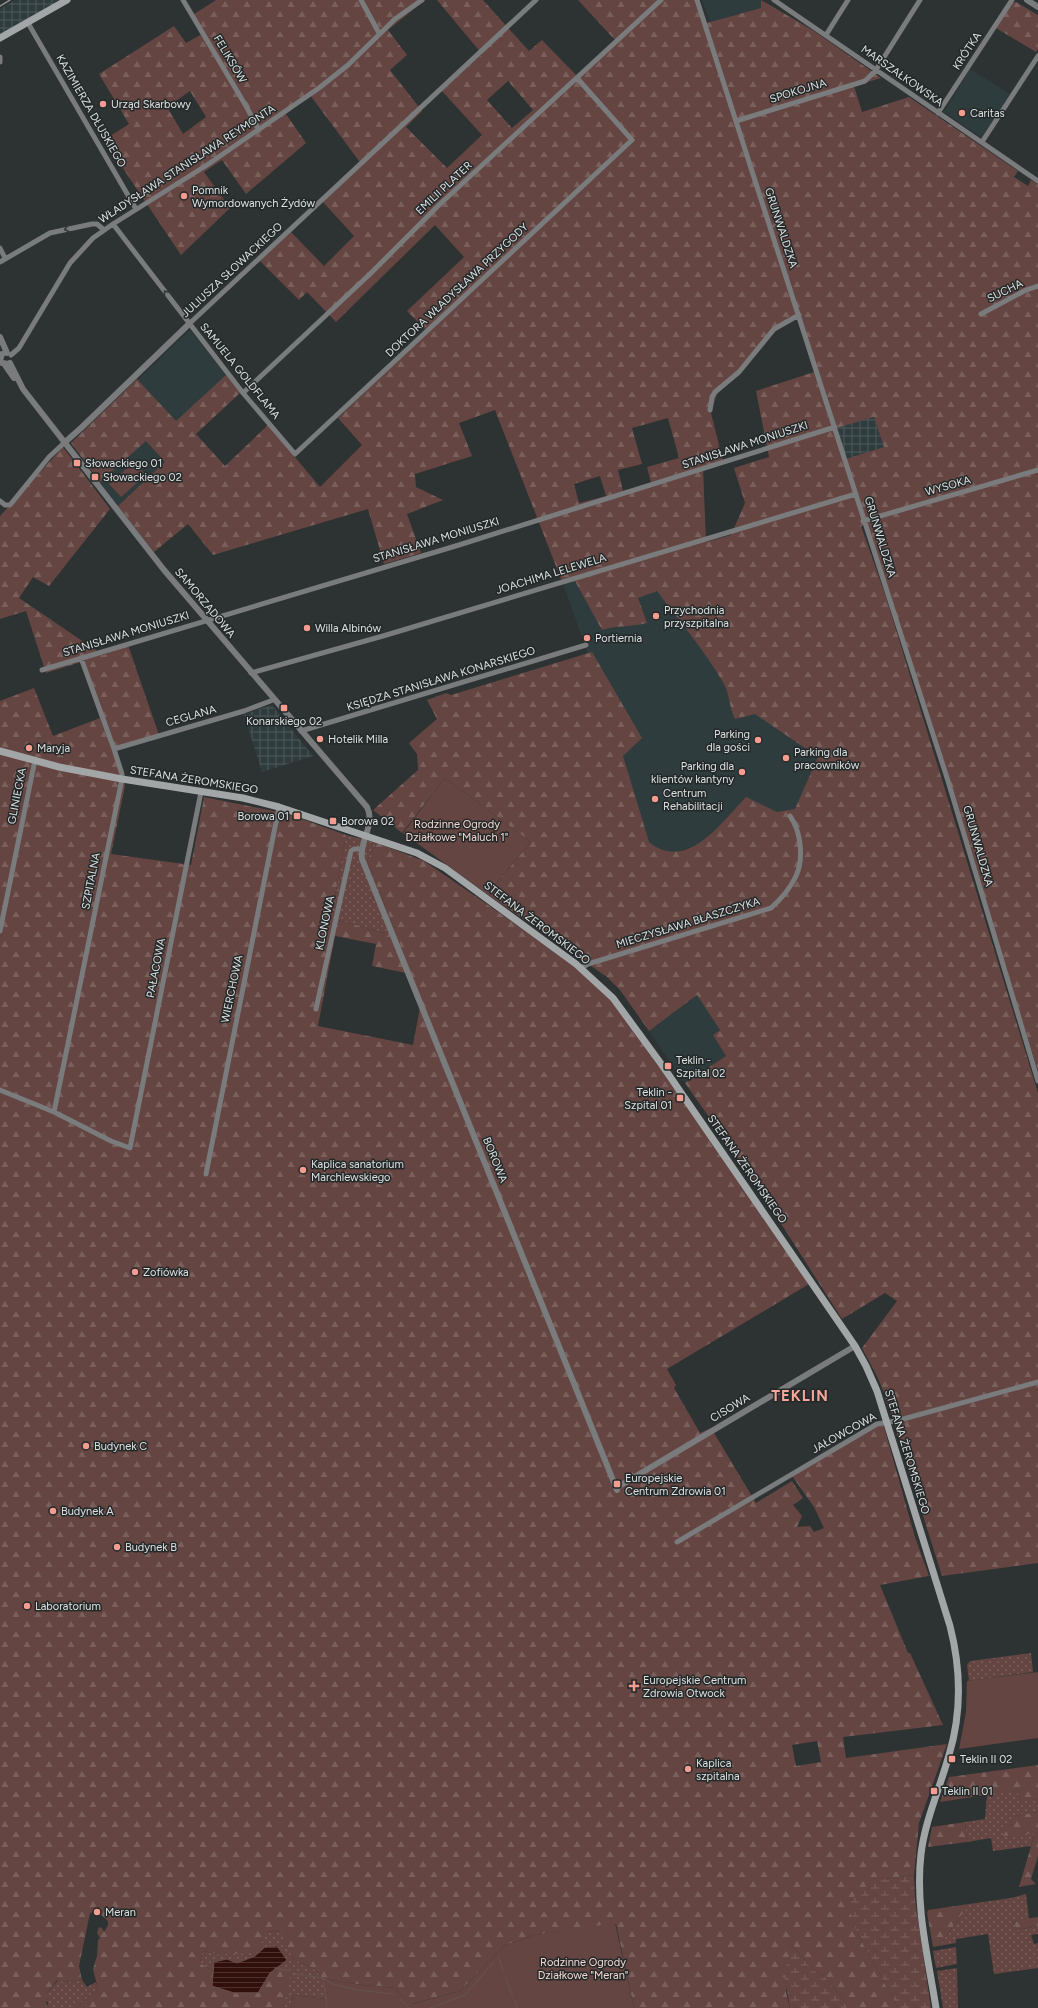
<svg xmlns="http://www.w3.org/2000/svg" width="1038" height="2008" font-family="Figtree,sans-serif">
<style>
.built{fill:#2f3c3e}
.industrial{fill:url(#industrial-grid)}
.grass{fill:url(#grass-dots)}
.forest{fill:url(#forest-firs);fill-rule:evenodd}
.wetland{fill:url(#wetland-marsh)}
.green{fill:#644541}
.water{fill:url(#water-rules);stroke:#654f4c}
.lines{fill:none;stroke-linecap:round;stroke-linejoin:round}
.stream{stroke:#654f4c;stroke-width:1.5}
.minor{stroke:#797b7c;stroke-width:5}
.tertiary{stroke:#797b7c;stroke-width:6}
.secondary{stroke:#a2a6a7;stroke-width:7}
.rail{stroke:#8a8e8e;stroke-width:1.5}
.oneway{stroke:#34393a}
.poi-dot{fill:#f59c90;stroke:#232829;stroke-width:1.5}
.labels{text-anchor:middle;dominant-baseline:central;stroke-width:3;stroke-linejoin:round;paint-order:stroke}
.street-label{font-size:11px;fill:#dee1e1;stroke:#232829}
.poi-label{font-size:11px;fill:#dee1e1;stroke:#232829;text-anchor:start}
.park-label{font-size:11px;fill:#f6d8d3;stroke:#232829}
.district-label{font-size:15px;font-weight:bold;letter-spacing:1px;fill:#f8a59a;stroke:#232829}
</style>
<defs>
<pattern id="industrial-grid" width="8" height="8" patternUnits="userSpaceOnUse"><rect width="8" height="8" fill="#2f3c3e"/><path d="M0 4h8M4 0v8" fill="none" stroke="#4d585a"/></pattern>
<pattern id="grass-dots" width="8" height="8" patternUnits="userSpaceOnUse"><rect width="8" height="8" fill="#644541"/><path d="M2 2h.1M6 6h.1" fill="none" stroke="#7a605c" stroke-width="1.8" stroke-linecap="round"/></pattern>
<pattern id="forest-firs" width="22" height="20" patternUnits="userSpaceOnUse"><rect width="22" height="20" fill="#644541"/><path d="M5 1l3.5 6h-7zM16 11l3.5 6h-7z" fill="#7a605c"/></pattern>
<pattern id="wetland-marsh" width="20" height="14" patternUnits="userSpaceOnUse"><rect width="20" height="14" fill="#644541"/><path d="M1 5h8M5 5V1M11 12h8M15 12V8" fill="none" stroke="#7a605c"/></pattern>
<pattern id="water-rules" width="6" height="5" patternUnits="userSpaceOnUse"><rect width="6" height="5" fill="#31100c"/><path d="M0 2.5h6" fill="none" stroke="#4e322f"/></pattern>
</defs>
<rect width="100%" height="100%" fill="#2d3233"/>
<!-- built -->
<path class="built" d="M702 0H761L762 8 710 22Z
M970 69 1010 94 982 138 944 112Z
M190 330 240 393 118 506 71 443Z
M694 546 869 792 582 881 426 764 411 747 441 721 435 700 588 654 563 584Z
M697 995 720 1030 713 1035 726 1056 685 1083 649 1031Z"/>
<!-- industrial -->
<path class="industrial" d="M15 0H62L0 36V9Z
M874 416 884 447 846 459 836 428Z
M272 705 313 756 262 772 244 714Z"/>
<!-- grass -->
<path class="grass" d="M346 835 377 843 367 860 394 928 383 933 331 918Z
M1031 1653 1033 1672 969 1681 967 1665 970 1661Z
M1018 1790 1020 1801 1038 1799V1812L1013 1816 1014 1824 1004 1826 1035 1832 1031 1846 993 1851 991 1838 967 1842 965 1822 985 1819 987 1794Z
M1026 1894 1029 1919 1013 1921 1017 1930 1038 1926V1934L1031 1935 1034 1944 1038 1943V1968L994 1974 988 1934 956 1939V1943L939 1946 969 1904 1011 1898Z
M281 1930 293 1959 313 1968 324 1979 328 1999 293 1995 291 2008H283L291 1970 235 1985 200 1963 202 1951 221 1954 266 1932Z
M956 1947 957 1964 936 1968 933 1951Z
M957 1968 958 2008H943L937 1971Z
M58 1980 65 1982 82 1980 87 1987 96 1982 98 1989 75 2008H48L47 1993Z"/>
<!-- forest -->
<path class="forest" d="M216 0H425L388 30 407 55 390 70 422 111 406 127 447 168 482 135 442 91 482 54 437 0H483L529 51 542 40 577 76 615 40 578 0H695L703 24 761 8V0L814 31 881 78 854 86 862 112 909 97 1018 171 1014 177 1028 186 1031 180 1038 184V1071L866 524 861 526 886 597 1038 1093V1380L896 1419 892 1418 885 1398 887 1397 885 1393H884L878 1378 862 1348 897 1301 885 1293 842 1319 748 1172 685 1083 726 1056 713 1035 720 1030 697 995 649 1031 620 990 607 977 487 894 531 842 445 778 402 833 373 810 418 770 417 754 409 743 437 719 427 700 446 693 451 695 592 652 642 738 623 756 649 842C687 873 722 822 746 797L777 812 795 809 818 757 755 714 735 719C729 708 730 695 724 684 705 651 680 622 657 591L638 598 647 623C632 627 617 625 602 630L575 581 563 584 495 410 459 423 472 456 415 474 416 487 443 500 407 514 421 553 384 564 368 509 213 555 188 524 154 552 118 506 165 462 146 441 100 482 71 443 137 379 176 421 226 375 240 393 196 434 225 466 268 425 320 487 362 445 338 418 428 332 407 311 464 257 435 225 336 322 307 292 299 300 260 261 291 232 324 266 354 236 323 202 362 165 310 95 286 114 306 143 246 194 222 160 204 172 230 208 181 255 104 140 129 124 99 74 174 26 186 43 202 34 191 16ZM508 81 533 110 512 128 487 100ZM190 91 206 117 183 134 167 107ZM797 318 814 372 756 391 769 457 734 468 745 503 731 535 706 542 703 467 723 461 711 413 717 394 740 373 776 331ZM874 417 884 447 846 459 837 428ZM668 418 679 458 647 467 651 483 623 491 618 470 642 464 632 428ZM600 476 606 496 579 503 574 484Z
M1016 2 1038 15V49L1036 52 996 28 1011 3Z
M63 447 110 509 49 586 33 577 19 598 103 655 128 645 159 735 116 747 125 786 111 854 191 865 204 797 288 814 346 835 331 918 383 933 394 928 367 860 377 843 424 861 481 900 573 965 597 985 624 1015 809 1284 667 1369 676 1385 674 1388 700 1433 711 1428 756 1503 792 1481 803 1498 793 1505 802 1516 797 1527 810 1526 814 1532 824 1528 814 1507 792 1476 881 1424 884 1427 915 1537 929 1576 880 1585 908 1653H910L943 1725 843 1737 846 1758 947 1744 919 1823 914 1875 884 1879 853 1925 898 2008H847L845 2002 824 1976 814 1971 792 1945 786 1992 790 2008H634L616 1924 535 1935 504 1946 460 1991 412 2004 399 1993 396 1988 363 1985 324 1979 313 1968 293 1959 280 1930 266 1932 257 1953 221 1954 202 1951 200 1963 235 1985 268 1966 292 1970 283 2008H75L98 1989 93 1969 97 1956 98 1940 100 1938 97 1933 99 1927 102 1928 104 1932 108 1925V1921L98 1912 90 1913 79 1966 82 1980 64 1982 57 1980 47 1993 50 2000 46 2002 48 2008H0V701L34 688 53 736 100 718 81 662 46 673 26 611 0 619V516ZM335 936 376 944 372 966 406 973 420 1007 413 1045 318 1026ZM817 1741 821 1762 796 1766 792 1745Z
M1038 1384V1563L942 1576 894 1424Z
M1038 1765V1799L1020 1802 1018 1790 940 1802 949 1777Z
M1038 1812V1856L1031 1879 1036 1884 1019 1887 1035 1833 1003 1836 1004 1825 1013 1824V1816Z
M965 1822 967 1842 928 1847 932 1827Z
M969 1904 939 1946 933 1947 927 1913 928 1910Z
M1038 1917V1926L1017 1930 1013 1921Z"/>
<!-- wetland -->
<path class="wetland" d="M914 1875 915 1900 931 2008H898L853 1925 848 1901 871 1885 884 1879Z
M792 1945 814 1971 824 1976 845 2002 847 2008H790L784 1974Z"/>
<!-- green -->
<path class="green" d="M134 462 146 475 121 497 109 484Z
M445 778 531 842 487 894 403 833Z
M1038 1672V1738L959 1749 966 1712 967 1681Z
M615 1923 634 2008H291L293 1995 327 1999 324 1979 363 1985 396 1988 399 1993 413 2004 460 1991 504 1946 535 1935Z"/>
<!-- water -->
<path class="water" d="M277 1946 287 1960 270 1973 258 1993H234L212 1986 214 1962 227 1959 237 1963 255 1956 265 1947Z"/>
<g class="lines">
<!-- stream -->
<path class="stream" d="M499 1958 503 1971
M275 1968 290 1971
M296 1974 323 1978 333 1984 358 1990 394 1994
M505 1977 513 1996
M323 1978 327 2008
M400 1999 409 2008
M515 2002 517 2008
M430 2008 465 1995 494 1962"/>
<!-- minor -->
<path class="minor" d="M183 0 246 106 259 130
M361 0 379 33
M697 0 948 781 1038 1081
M774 0 1038 181
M28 23 136 209
M826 35 848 0
M0 57V62
M938 113 1012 0
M736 121 865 81 876 70 920 0
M982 142 1038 56
M113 224 243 393 295 454 632 140 577 78
M0 248 5 258
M0 262 50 233 92 224H97L104 230
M981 314 1026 290 1038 286
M189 324 536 0
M11 355 19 348 70 263 93 238 113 224 207 165 319 88 348 65 395 19 422 0
M243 393 370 274 439 205 661 0
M710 410 712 397 715 392 739 372 774 329 799 315
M0 501 5 505H10L49 457 64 443
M863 521 1038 470
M42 670 459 545 835 427
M251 673 383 636 856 494
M301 731 586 645
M114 749 244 711 273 700
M0 931 35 760
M581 968 588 964 771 908C781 899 790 889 796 876 804 859 801 831 790 816
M316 1009 351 851 354 849H361
M0 1090 54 1112 111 1141 130 1148 201 792
M54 1112 122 779V774L114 749 81 658
M206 1174 279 807
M677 1542 877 1424 896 1421 1038 1382"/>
<!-- tertiary -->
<path class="tertiary" d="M1027 0 1038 7
M0 337 7 353
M2 354 0 360 2 363 9 364
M10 363 23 389 164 570 367 807C376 825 359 840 362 859L617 1490
M5 365 14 378
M64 443 81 428 189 324
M616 1488 855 1346"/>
<!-- secondary -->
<path class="secondary" d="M0 38 67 0
M0 751 59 767 122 779 243 798 279 807 417 853 445 868 576 964 613 998 662 1065 855 1346 866 1366 877 1391 950 1626C961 1669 962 1712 949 1755 940 1788 925 1820 921 1854 915 1906 928 1957 936 2008"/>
<!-- rail -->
<path class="rail" d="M0 6 10 0"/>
</g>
<!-- one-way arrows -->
<defs><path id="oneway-chevron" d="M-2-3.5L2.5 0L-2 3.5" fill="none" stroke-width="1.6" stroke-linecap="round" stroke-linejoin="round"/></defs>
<g class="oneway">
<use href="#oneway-chevron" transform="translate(67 229) rotate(168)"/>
<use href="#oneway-chevron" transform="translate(166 293) rotate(-128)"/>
</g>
<!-- markers -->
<g class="poi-dot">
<circle cx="103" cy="104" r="4"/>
<circle cx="962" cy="113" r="4"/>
<circle cx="184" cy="196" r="4"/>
<rect x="73" y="459" width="8" height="8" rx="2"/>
<rect x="91" y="473" width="8" height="8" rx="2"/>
<circle cx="656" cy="616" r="4"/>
<circle cx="307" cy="628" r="4"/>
<circle cx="587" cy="638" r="4"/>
<rect x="280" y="704" width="8" height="8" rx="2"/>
<circle cx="320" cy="739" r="4"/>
<circle cx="758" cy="740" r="4"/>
<circle cx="29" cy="748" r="4"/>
<circle cx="786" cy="758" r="4"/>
<circle cx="742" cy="772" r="4"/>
<circle cx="655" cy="799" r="4"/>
<rect x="293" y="812" width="8" height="8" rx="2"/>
<rect x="329" y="817" width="8" height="8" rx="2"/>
<rect x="664" y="1062" width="8" height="8" rx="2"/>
<rect x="676" y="1094" width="8" height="8" rx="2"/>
<circle cx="303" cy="1170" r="4"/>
<circle cx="135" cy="1272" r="4"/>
<circle cx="86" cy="1446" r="4"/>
<rect x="613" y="1480" width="8" height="8" rx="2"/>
<circle cx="53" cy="1511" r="4"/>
<circle cx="117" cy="1547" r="4"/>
<circle cx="27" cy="1606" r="4"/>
<path d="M632 1680h4v4h4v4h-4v4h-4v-4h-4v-4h4z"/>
<rect x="948" y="1755" width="8" height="8" rx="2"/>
<circle cx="688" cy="1769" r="4"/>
<rect x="930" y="1787" width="8" height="8" rx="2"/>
<circle cx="97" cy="1912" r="4"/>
</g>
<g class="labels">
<!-- street labels -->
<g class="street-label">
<text transform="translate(967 51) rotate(-57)">KRÓTKA</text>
<text transform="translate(230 59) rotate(59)">FELIKSÓW</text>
<text transform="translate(902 76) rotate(35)">MARSZAŁKOWSKA</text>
<text transform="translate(798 91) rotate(-17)">SPOKOJNA</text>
<text transform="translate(91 111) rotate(60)">KAZIMIERZA DŁUSKIEGO</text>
<text transform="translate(187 164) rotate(-33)">WŁADYSŁAWA STANISŁAWA REYMONTA</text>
<text transform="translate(444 188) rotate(-43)">EMILII PLATER</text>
<text transform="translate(781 228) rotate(72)">GRUNWALDZKA</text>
<text transform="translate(232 270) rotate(-43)">JULIUSZA SŁOWACKIEGO</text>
<text transform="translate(457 290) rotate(-43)">DOKTORA WŁADYSŁAWA PRZYGODY</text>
<text transform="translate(1005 291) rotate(-26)">SUCHA</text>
<text transform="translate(240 371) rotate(51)">SAMUELA GOLDFLAMA</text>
<text transform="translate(745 445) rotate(-18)">STANISŁAWA MONIUSZKI</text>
<text transform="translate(948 486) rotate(-16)">WYSOKA</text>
<text transform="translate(880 537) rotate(73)">GRUNWALDZKA</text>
<text transform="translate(436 540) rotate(-17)">STANISŁAWA MONIUSZKI</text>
<text transform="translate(551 574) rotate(-17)">JOACHIMA LELEWELA</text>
<text transform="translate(205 603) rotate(50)">SAMORZĄDOWA</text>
<text transform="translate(126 634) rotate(-17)">STANISŁAWA MONIUSZKI</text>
<text transform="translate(441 679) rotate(-17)">KSIĘDZA STANISŁAWA KONARSKIEGO</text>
<text transform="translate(191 716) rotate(-16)">CEGLANA</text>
<text transform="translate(194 780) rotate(9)">STEFANA ŻEROMSKIEGO</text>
<text transform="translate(17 796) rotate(-79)">GLINIECKA</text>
<text transform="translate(978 846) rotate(74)">GRUNWALDZKA</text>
<text transform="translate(91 881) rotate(-79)">SZPITALNA</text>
<text transform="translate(325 923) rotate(-78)">KLONOWA</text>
<text transform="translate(537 923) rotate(37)">STEFANA ŻEROMSKIEGO</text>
<text transform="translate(688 923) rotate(-17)">MIECZYSŁAWA BŁASZCZYKA</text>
<text transform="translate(156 968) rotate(-79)">PAŁACOWA</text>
<text transform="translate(232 989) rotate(-78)">WIERCHOWA</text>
<text transform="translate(495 1160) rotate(68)">BOROWA</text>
<text transform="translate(747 1169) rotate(55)">STEFANA ŻEROMSKIEGO</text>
<text transform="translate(730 1408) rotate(-31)">CISOWA</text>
<text transform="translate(844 1433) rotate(-29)">JAŁOWCOWA</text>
<text transform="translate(907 1452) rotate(73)">STEFANA ŻEROMSKIEGO</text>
</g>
<!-- poi labels -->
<g class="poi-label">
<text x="111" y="104">Urząd Skarbowy</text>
<text x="970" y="113">Caritas</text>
<text x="192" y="190">Pomnik<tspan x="192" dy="13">Wymordowanych Żydów</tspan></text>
<text x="85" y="463">Słowackiego 01</text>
<text x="103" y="477">Słowackiego 02</text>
<text x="664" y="610">Przychodnia<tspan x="664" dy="13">przyszpitalna</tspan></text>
<text x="315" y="628">Willa Albinów</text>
<text x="595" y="638">Portiernia</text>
<text x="284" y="721" text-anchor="middle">Konarskiego 02</text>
<text x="750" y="734" text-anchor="end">Parking<tspan x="750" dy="13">dla gości</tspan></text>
<text x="328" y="739">Hotelik Milla</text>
<text x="37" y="748">Maryja</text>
<text x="794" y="752">Parking dla<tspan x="794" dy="13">pracowników</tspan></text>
<text x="734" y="766" text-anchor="end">Parking dla<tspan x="734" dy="13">klientów kantyny</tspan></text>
<text x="663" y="793">Centrum<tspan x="663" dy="13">Rehabilitacji</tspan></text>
<text x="289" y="816" text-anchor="end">Borowa 01</text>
<text x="341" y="821">Borowa 02</text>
<text x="676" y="1060">Teklin -<tspan x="676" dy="13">Szpital 02</tspan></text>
<text x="672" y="1092" text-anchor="end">Teklin -<tspan x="672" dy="13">Szpital 01</tspan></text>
<text x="311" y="1164">Kaplica sanatorium<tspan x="311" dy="13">Marchlewskiego</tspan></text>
<text x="143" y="1272">Zofiówka</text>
<text x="94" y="1446">Budynek C</text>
<text x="625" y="1478">Europejskie<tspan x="625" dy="13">Centrum Zdrowia 01</tspan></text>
<text x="61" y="1511">Budynek A</text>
<text x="125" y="1547">Budynek B</text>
<text x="35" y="1606">Laboratorium</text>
<text x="643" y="1680">Europejskie Centrum<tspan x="643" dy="13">Zdrowia Otwock</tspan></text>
<text x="960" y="1759">Teklin II 02</text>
<text x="696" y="1763">Kaplica<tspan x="696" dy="13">szpitalna</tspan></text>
<text x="942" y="1791">Teklin II 01</text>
<text x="105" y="1912">Meran</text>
</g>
<!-- park labels -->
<g class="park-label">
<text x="457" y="824">Rodzinne Ogrody<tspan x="457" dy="13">Działkowe "Maluch 1"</tspan></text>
<text x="583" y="1962">Rodzinne Ogrody<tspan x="583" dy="13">Działkowe "Meran"</tspan></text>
</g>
<!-- district labels -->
<g class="district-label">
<text x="800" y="1396">TEKLIN</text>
</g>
</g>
</svg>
